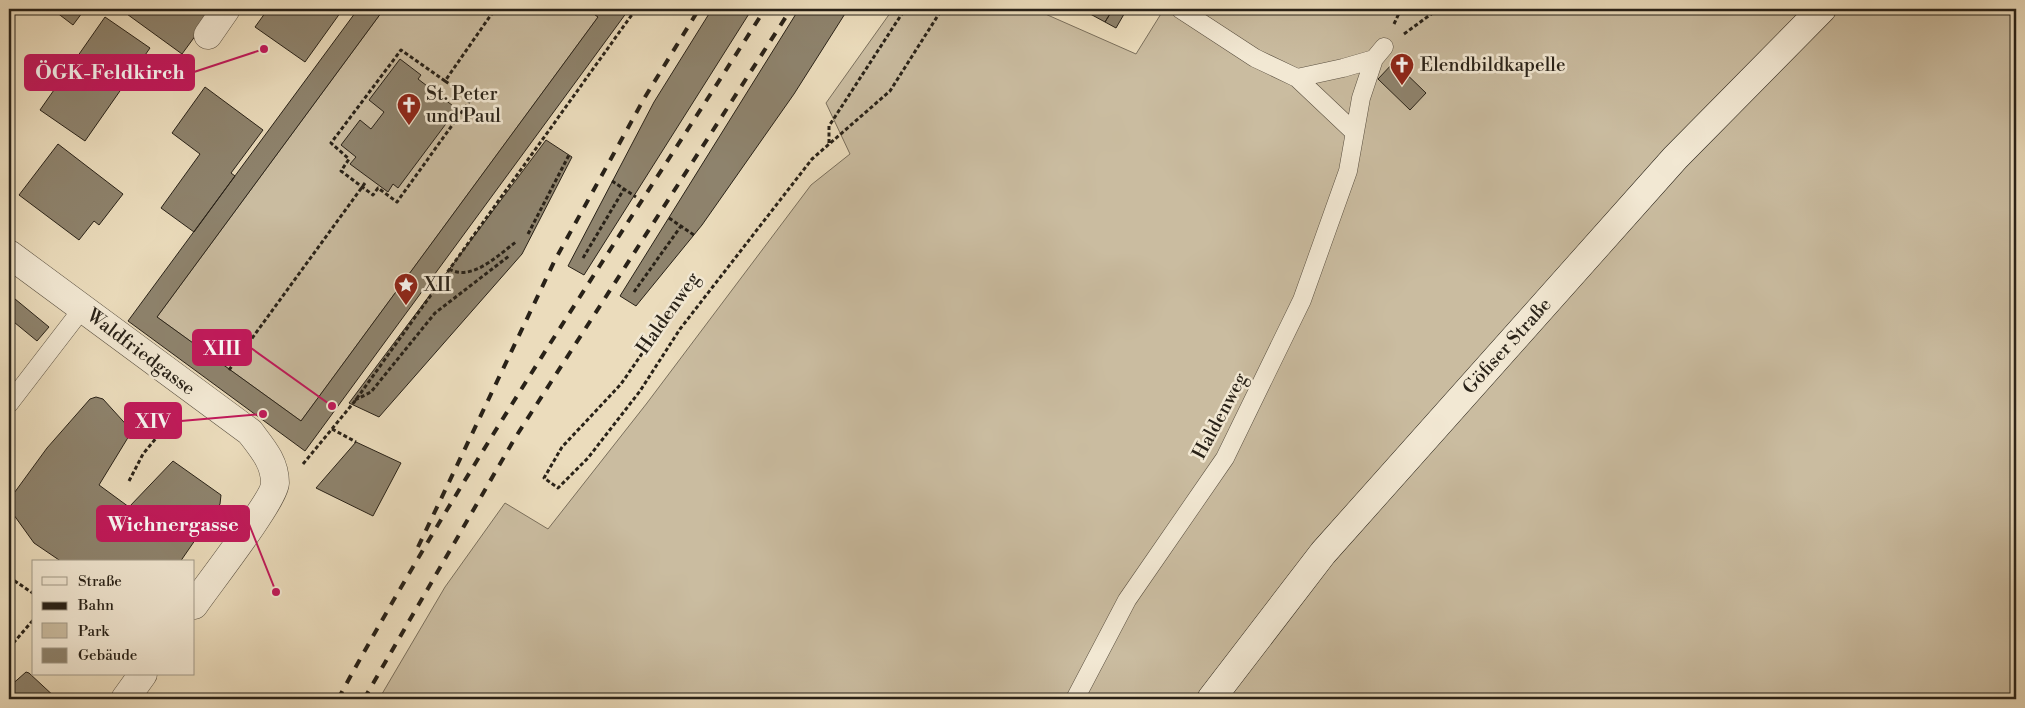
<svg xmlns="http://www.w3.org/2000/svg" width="2025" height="708" font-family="'Libre Bodoni',serif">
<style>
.green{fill:#cabca0;stroke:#7a6f5c}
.building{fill:#8e836d;stroke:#292218}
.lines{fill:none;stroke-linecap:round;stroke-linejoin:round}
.lane-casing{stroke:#5a5041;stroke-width:19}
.street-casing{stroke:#5a5041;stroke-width:29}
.secondary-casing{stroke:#292218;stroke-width:29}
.path{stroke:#292218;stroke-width:3;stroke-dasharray:4 2.5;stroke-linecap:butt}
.lane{stroke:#f2e8d3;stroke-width:18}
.street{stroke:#f2e8d3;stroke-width:28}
.secondary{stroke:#f2e8d3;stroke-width:28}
.rail{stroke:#292218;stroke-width:4;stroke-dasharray:9 9;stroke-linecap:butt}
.labels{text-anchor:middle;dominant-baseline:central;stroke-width:5;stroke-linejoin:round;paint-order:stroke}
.poi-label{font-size:19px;fill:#292218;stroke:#f2e8d3;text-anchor:start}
.street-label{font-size:19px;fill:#292218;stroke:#f2e8d3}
.leader{fill:none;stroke:#c2185b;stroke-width:2}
.callout-dot{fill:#c2185b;stroke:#f2e8d3;stroke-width:2}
.callout{fill:#c2185b;stroke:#c2185b;stroke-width:2}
.callout-label{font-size:20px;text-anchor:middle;font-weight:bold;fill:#fff}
</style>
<rect width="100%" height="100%" fill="#ebdcbc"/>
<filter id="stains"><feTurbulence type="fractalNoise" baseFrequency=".004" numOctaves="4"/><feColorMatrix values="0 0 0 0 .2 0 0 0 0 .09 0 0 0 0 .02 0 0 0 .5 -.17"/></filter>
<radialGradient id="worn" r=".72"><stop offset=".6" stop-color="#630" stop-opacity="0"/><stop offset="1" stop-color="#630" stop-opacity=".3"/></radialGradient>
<!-- green -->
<path class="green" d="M384 9H587L598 17 301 421 157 317Z
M893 9H1034L1136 54 1164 9H2016V699H379L445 587 505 503 548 529 647 403 811 185 850 154 826 103Z"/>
<!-- building -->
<path class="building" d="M52 9H85L73 25Z
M120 9H215L182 54Z
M268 9H343L305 62 255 27Z
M358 9H384L157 317 301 421 598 17 587 9H622L627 12 305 451 128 321Z
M712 9H752L584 275 568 266 654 102Z
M799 9H848L794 94 702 225 636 306 620 296Z
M1081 9H1113L1105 22Z
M1113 9H1127L1116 28 1105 22Z
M105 17 150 48 85 141 40 110Z
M400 59 421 75 418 79 457 109 398 188 393 184 388 192 350 164 356 157 341 145 360 120 371 129 384 112 369 100Z
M1394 62 1426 93 1410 110 1378 79Z
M205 87 263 130 231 173 235 176 194 232 161 208 200 154 172 133Z
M546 140 572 157 522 254 379 417 349 403Z
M58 144 123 194 99 225 94 221 79 240 19 195Z
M9 294 49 327 37 341 9 318Z
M96 397 103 399 132 431 99 485 129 507 173 461 221 495 220 504 180 562H62L34 543 11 511 9 500 47 448 90 399Z
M356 442 401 463 373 516 316 488Z
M26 672 29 673 57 699H9V687Z"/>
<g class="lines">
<defs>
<path id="lane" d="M1180 9 1255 58 1297 78 1353 131
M1297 78 1343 68 1374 59
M9 404 82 309
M1075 699 1127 600 1225 458 1302 300 1348 171 1361 98 1374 59 1384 47"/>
<path id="street" d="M208 35 226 9
M9 254 250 432C262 448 275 462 275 483 275 499 207 586 194 605
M125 699 143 674"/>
<path id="secondary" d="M1211 699 1323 553 1675 158 1822 9"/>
</defs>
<!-- lane casing -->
<use href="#lane" class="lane-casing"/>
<!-- street casing -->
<use href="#street" class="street-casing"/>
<!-- secondary casing -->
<use href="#secondary" class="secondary-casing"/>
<!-- path -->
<path class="path" d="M1394 24 1401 9
M1404 34 1438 9
M445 81 471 99 397 202 378 188 373 195 341 171 349 159 331 143 401 50 445 81 495 9
M829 143V126L905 9
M612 181 636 197
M669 218 694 235
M528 234 569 155
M583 258 624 189
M449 269C472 282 498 255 516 242
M634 292 681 226
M657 332 621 384 562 447 544 478 558 488 588 458 640 391 680 329 812 159 890 91 942 9
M229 370 365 183
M355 400 371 392 435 313 509 256
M332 429 356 442
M303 464 355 401 636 9
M129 481 143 454 176 414
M9 577 34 594
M9 648 34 619"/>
<!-- lane -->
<use href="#lane" class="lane"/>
<!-- street -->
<use href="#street" class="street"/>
<!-- secondary -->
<use href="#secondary" class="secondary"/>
<!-- rail -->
<path class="rail" d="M418 547 555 260 645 97 699 9
M338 699C468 461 620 237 765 9
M364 699 515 438 791 9"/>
</g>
<!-- icons -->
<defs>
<symbol id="church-pin" viewBox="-11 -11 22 30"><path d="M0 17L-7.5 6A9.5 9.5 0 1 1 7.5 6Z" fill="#8f2418" stroke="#f2e8d3"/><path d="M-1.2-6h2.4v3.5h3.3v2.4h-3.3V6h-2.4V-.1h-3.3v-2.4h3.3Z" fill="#fff"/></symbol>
<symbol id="sight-pin" viewBox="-11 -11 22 30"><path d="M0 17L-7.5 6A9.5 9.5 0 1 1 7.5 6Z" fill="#8f2418" stroke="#f2e8d3"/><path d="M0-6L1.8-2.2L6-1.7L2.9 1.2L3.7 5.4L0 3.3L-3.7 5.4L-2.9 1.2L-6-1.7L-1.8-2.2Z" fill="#fff"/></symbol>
</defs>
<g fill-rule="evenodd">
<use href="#church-pin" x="1388" y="51" width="28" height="38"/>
<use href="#church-pin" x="395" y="91" width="28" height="38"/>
<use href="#sight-pin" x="392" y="271" width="28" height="38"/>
</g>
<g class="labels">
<!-- poi labels -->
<g class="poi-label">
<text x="1420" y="65">Elendbildkapelle</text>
<text x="426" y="94">St. Peter<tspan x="426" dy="22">und Paul</tspan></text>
<text x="424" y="285">XII</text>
</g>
<!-- street labels -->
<g class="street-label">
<text transform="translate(668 313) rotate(-55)">Haldenweg</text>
<text transform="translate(1507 346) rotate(-48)">Göfiser Straße</text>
<text transform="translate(141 352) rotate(37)">Waldfriedgasse</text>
<text transform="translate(1220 416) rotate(-62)">Haldenweg</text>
</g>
</g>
<!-- callouts -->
<path class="leader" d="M264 49L194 72M332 406L251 348M263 414L181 421M276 592L249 524"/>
<g class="callout-dot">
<circle cx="264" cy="49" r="5"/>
<circle cx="332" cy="406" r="5"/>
<circle cx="263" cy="414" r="5"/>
<circle cx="276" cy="592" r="5"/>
</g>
<g class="callout">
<rect x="25" y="55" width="169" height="35" rx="5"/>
<rect x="193" y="330" width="58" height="35" rx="5"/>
<rect x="125" y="403" width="56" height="35" rx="5"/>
<rect x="97" y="506" width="152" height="35" rx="5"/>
</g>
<g class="callout-label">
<text x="110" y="79">ÖGK-Feldkirch</text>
<text x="222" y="355">XIII</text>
<text x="153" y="428">XIV</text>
<text x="173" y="531">Wichnergasse</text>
</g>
<!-- margin -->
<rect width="2025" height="708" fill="none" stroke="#ebdcbc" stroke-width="30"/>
<rect x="10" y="10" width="2005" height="688" fill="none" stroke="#292218" stroke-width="2.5"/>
<rect x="15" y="15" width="1995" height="678" fill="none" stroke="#292218"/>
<!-- legend -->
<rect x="32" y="560" width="162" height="115" fill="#f2e8d3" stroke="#a29988"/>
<rect x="42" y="577" width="25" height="8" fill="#f2e8d3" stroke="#a29988"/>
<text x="78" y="586" font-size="15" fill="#292218">Straße</text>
<rect x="42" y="602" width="25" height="8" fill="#292218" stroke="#a29988"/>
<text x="78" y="610" font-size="15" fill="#292218">Bahn</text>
<rect x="42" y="623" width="25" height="15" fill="#cabca0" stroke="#a29988"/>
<text x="78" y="636" font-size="15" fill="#292218">Park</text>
<rect x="42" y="648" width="25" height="15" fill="#8e836d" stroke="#a29988"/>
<text x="78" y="660" font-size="15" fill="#292218">Gebäude</text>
<rect width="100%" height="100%" filter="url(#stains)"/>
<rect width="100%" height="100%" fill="url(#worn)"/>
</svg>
